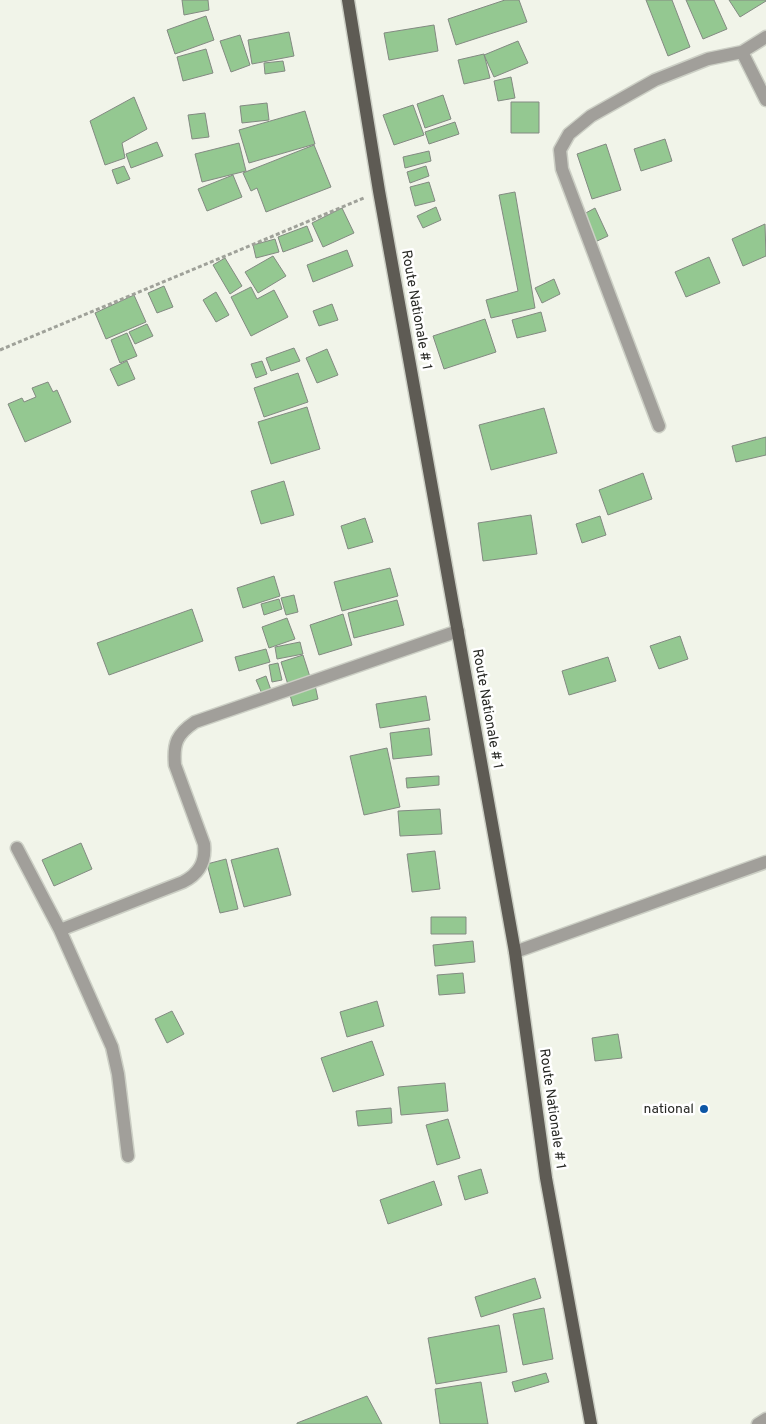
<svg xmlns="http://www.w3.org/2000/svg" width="766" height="1424" font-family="Overpass,sans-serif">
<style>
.building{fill:#94c891;stroke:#838a82}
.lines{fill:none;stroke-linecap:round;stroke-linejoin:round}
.minor-casing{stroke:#cccfc5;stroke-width:15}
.tertiary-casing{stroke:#cccfc5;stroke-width:15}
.primary-casing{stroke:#cccfc5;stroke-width:15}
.path{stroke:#9fa199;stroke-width:3;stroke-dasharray:4 2.5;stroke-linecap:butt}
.minor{stroke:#a19f9a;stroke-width:12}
.tertiary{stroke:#a19f9a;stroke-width:12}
.primary{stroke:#5e5b54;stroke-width:12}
.poi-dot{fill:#0d56a5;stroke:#fff;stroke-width:2}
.labels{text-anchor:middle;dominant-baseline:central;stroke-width:5;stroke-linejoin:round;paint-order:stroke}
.street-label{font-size:14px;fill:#262723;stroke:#fff}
.poi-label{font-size:14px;fill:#262723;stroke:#fff;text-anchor:end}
</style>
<rect width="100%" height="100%" fill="#f1f4e9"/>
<!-- building -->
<path class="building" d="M182 0H208L209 10 184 15Z
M505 0H519L527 22 456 45 448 19Z
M646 0H672L690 47 668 56Z
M686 0H714L727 29 703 39Z
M729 0H766V1L740 17Z
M206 16 214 40 175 54 167 30Z
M434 25 438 51 389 60 384 33Z
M289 32 294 56 252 64 248 40Z
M240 35 250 65 231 72 220 41Z
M518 41 528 63 494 77 484 55Z
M206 49 213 73 183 81 177 57Z
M484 54 490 78 464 84 458 60Z
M283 61 285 71 265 74 264 63Z
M511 77 515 98 498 101 494 81Z
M443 95 451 119 425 128 417 104Z
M134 97 147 129 122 143 125 158 105 165 90 121Z
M511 102H539V133H511Z
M267 103 269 120 242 123 240 106Z
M413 105 424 135 394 145 383 115Z
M305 111 315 144 249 163 239 130Z
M205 113 209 137 192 139 188 115Z
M455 122 459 134 429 144 425 132Z
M665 139 672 161 641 171 634 149Z
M157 142 163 156 131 168 126 154Z
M239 143 246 171 202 182 195 154Z
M606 144 621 190 592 199 577 154Z
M314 145 331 187 266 212 257 188 251 191 243 173Z
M429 151 431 161 405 168 403 157Z
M124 166 130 179 117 184 112 170Z
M426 166 429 176 410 183 407 172Z
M233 175 242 197 207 211 198 189Z
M429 182 435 201 415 206 410 187Z
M515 192 535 308 491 318 486 300 518 291 499 195Z
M436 207 441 220 423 228 417 216Z
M342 208 354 233 323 247 312 223Z
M595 208 608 236 595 242 582 215Z
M765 224 766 256 743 266 732 239Z
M307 226 313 241 283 252 278 237Z
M275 239 279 252 256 258 253 245Z
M347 250 353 266 313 282 307 265Z
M273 256 286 276 258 293 245 272Z
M709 257 720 283 686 297 675 272Z
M225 258 242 286 230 294 213 265Z
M554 279 560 294 542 303 535 288Z
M164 286 173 307 157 313 148 293Z
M251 287 257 299 274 290 288 317 251 336 231 297Z
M216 292 229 315 216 322 203 300Z
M134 295 146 322 106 339 95 313Z
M332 304 338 320 319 326 313 311Z
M541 312 546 331 517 338 512 320Z
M485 319 496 352 444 369 433 336Z
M147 324 153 336 135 344 129 332Z
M127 333 137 356 120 363 111 340Z
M294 348 300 361 271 371 266 358Z
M327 349 338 375 317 383 306 358Z
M127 361 135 379 118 386 110 369Z
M262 361 267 374 256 378 251 364Z
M298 373 308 402 264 417 254 388Z
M48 382 53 392 57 390 71 422 25 442 8 404 22 398 24 402 36 397 32 388Z
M307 407 320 449 271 464 258 422Z
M544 408 557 453 491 470 479 425Z
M766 437V455L736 462 732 446Z
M643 473 652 499 608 515 599 490Z
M284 481 294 515 261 524 251 491Z
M531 515 537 554 483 561 478 523Z
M600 516 606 535 582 543 576 524Z
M365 518 373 542 348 549 341 526Z
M390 568 398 596 342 611 334 582Z
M274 576 280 596 243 608 237 588Z
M294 595 298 612 286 615 281 598Z
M279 599 282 609 264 615 261 604Z
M397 600 404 625 354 638 348 613Z
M192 609 203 641 109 675 97 643Z
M343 614 352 645 319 655 310 625Z
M287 618 295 639 269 648 262 627Z
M680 636 688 659 659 669 650 646Z
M300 642 303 654 277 659 275 647Z
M266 649 270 662 239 671 235 657Z
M303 655 311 680 289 688 281 662Z
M608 657 616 681 569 695 562 671Z
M278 663 282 680 272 682 269 665Z
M266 676 272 693 263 696 256 680Z
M315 685 318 699 293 706 289 691Z
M426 696 430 720 380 728 376 704Z
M429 728 432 755 393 759 390 733Z
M387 748 400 807 364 815 350 756Z
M439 776V785L407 788 406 778Z
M440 809 442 834 400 836 398 811Z
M81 843 92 869 54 886 42 860Z
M278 848 291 895 244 907 231 860Z
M435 851 440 889 412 892 407 854Z
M226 859 238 909 220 913 207 864Z
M431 917H466V934H431Z
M473 941 475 962 435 966 433 945Z
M463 973 465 993 439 995 437 975Z
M377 1001 384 1026 347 1037 340 1012Z
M172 1011 184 1034 167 1043 155 1019Z
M618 1034 622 1058 595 1061 592 1038Z
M372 1041 384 1075 333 1092 321 1058Z
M445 1083 448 1111 401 1115 398 1087Z
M391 1108 392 1123 358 1126 356 1111Z
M448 1119 460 1158 437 1165 426 1125Z
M481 1169 488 1193 465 1200 458 1176Z
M434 1181 442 1205 388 1224 380 1200Z
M535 1278 541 1298 481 1317 475 1297Z
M544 1308 553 1359 523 1365 513 1314Z
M499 1325 507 1372 436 1384 428 1338Z
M546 1373 549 1382 515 1392 512 1382Z
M481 1382 488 1424H440L435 1389Z
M367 1396 382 1424H297V1423Z"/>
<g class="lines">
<defs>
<path id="minor" d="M742 52 766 100
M659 426 562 169 560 150 569 134 591 116 655 80 708 59 742 52 766 37
M17 848 60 930
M515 952 766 862
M128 1156 118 1074 112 1047 60 930 183 882C199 874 206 862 204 844L175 765C173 743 177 734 195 722L458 631"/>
<path id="tertiary" d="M758 1424 766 1419"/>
<path id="primary" d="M348 0 379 191 515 952 546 1178 591 1424"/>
</defs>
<!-- minor casing -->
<use href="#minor" class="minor-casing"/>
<!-- tertiary casing -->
<use href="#tertiary" class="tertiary-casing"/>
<!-- primary casing -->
<use href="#primary" class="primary-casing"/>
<!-- path -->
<path class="path" d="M0 350 364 198"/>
<!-- minor -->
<use href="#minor" class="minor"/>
<!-- tertiary -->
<use href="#tertiary" class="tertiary"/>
<!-- primary -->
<use href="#primary" class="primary"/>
</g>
<!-- markers -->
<circle class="poi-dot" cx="704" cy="1109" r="5"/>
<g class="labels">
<!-- street labels -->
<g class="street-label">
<text transform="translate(416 310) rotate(80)">Route Nationale # 1</text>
<text transform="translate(487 709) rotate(80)">Route Nationale # 1</text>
<text transform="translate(552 1109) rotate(82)">Route Nationale # 1</text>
</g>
<!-- poi labels -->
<g class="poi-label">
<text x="694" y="1109">national</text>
</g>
</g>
</svg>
